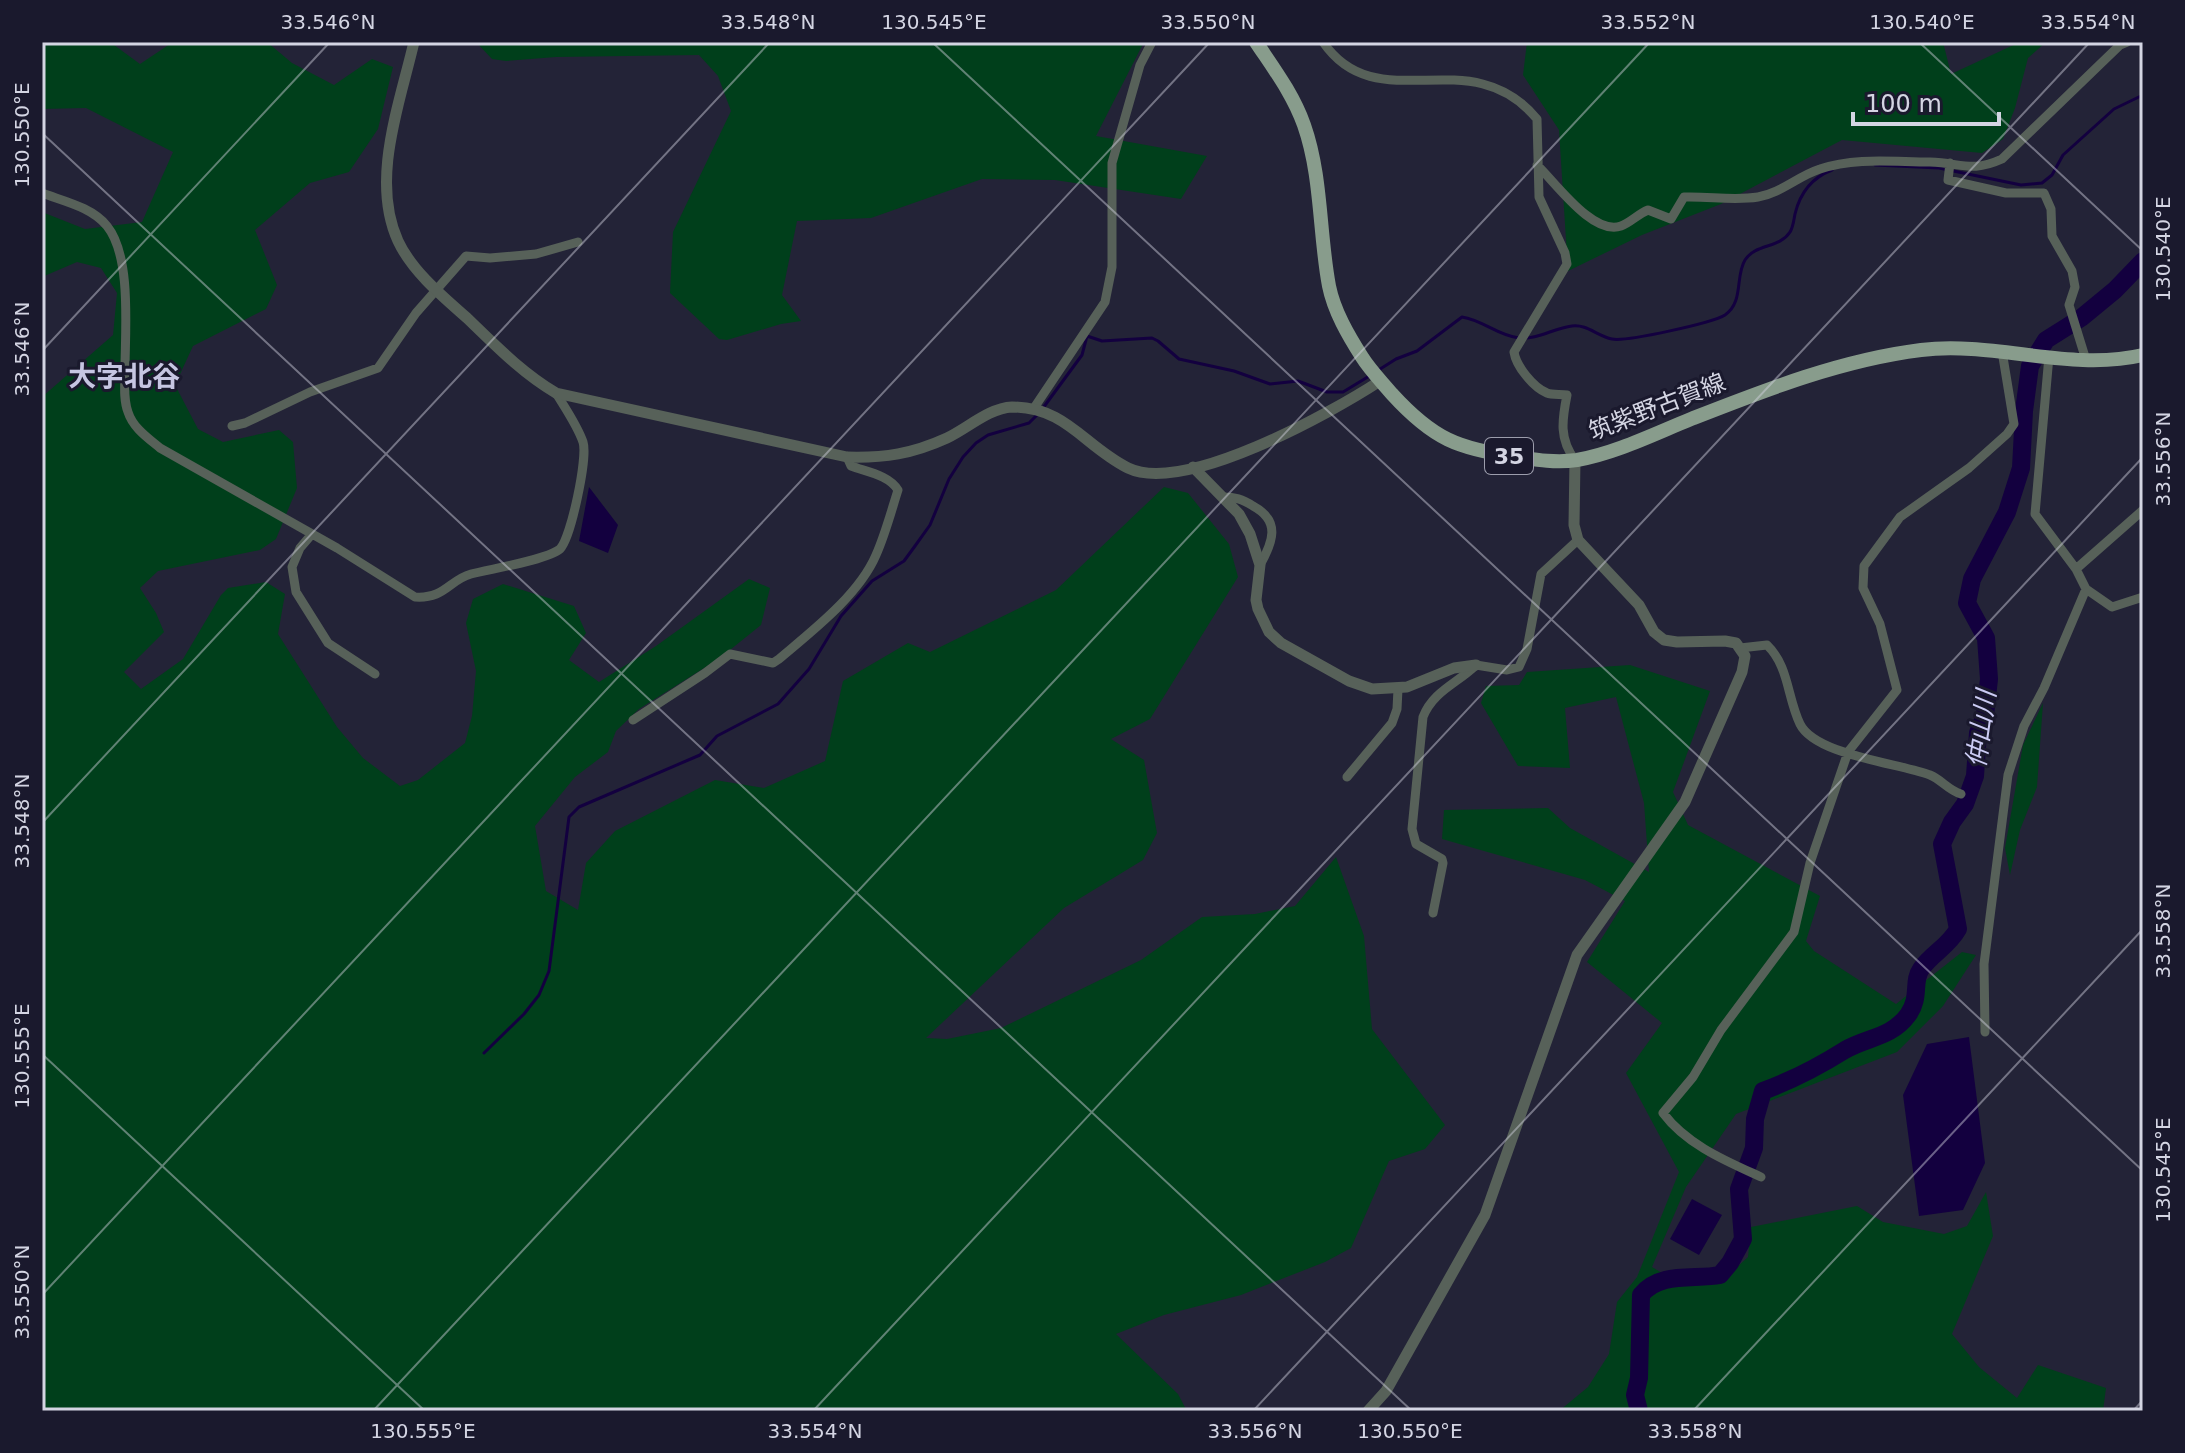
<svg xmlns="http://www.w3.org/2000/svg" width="2185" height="1453" font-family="'DejaVu Sans','Noto Sans JP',sans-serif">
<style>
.green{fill:#003f1b}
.water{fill:#13003f}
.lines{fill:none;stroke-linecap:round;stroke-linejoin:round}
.stream{stroke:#13003f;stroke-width:3}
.river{stroke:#13003f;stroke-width:18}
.minor{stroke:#576159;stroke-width:9}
.tertiary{stroke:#576159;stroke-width:11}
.primary{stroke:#889c8c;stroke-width:14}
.ticks{fill:none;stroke:#d4d5e3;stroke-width:2;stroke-opacity:0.45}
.labels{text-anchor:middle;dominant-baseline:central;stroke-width:6;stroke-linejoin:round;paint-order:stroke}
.shield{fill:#1a192d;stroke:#9c9dac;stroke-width:2}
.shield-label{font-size:22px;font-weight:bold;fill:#d4d5e3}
.street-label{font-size:24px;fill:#d4d5e3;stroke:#1a192d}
.water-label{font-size:26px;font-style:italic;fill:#cbcbf3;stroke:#1a192d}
.quarter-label{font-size:28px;font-weight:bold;fill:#c6c6e2;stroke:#1a192d}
.neatline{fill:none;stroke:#d4d5e3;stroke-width:3}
.ticks-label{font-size:20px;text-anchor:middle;fill:#d4d5e3}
</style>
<rect width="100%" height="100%" fill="#232337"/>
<!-- green -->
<path class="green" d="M42 42H110L140 64 173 42H267L292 63 334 85 372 59 393 67 378 129 349 172 310 183 255 230 277 285 266 309 193 346 175 385 198 429 223 442 279 430 293 442 297 488 276 539 260 550 158 571 140 588 156 613 164 632 124 672 141 689 183 659 221 595 228 588 266 582 285 594 278 634 337 727 363 758 400 786 418 780 465 743 472 716 476 671 466 623 473 599 503 584 574 606 586 633 569 660 599 682 656 646 749 579 770 588 761 625 720 658 639 709 616 731 608 752 575 777 535 826 546 891 578 910 586 863 615 831 715 780 764 788 825 761 843 681 908 643 930 652 1056 590 1164 487 1188 493 1229 544 1238 577 1150 719 1111 739 1144 760 1157 833 1143 860 1064 908 926 1038 947 1039 1001 1028 1141 960 1202 917 1255 914 1295 906 1336 857 1364 936 1372 1029 1445 1125 1425 1149 1389 1161 1351 1248 1325 1262 1241 1295 1164 1315 1116 1334 1178 1394 1187 1411H42V397L113 335 117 293 101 268 77 262 42 277V212L85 229 142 222 173 152 86 108 42 109Z
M476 42H1144L1096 136 1207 156 1181 199 1055 180 982 179 871 218 797 221 782 295 801 321 781 324 727 340 719 339 670 293 673 232 731 111 718 76 699 55 556 57 506 61 492 59Z
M1527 42H1637L1646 46 1656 42H1943L1951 74 2020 42H2046L2028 58 2015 108 2003 139 1982 153 1842 140 1721 204 1642 235 1568 271 1559 130 1523 75Z
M1630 665 1710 691 1673 792 1688 825 1820 896 1806 941 1814 951 1896 1004 1962 952 1976 955 1943 1006 1897 1052 1736 1114 1686 1187 1652 1267 1674 1280 1725 1278 1748 1257 1751 1227 1857 1206 1883 1222 1944 1234 1967 1226 1986 1192 1993 1236 1952 1334 1979 1367 2017 1398 2038 1365 2106 1388 2103 1411H1559L1588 1387 1609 1354 1617 1302 1637 1277 1679 1172 1626 1073 1662 1023 1587 962 1625 901 1585 880 1442 839 1444 810 1548 808 1570 828 1649 872 1644 803 1616 697 1565 708 1570 768 1518 766 1481 703 1486 686 1519 685 1527 672Z
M2043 703 2037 787 2020 830 2010 875 2005 848 2023 745Z"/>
<!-- water -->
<path class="water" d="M589 487 618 525 608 553 579 541Z
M1969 1037 1985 1163 1963 1210 1919 1216 1903 1095 1927 1044Z
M1692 1199 1722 1215 1699 1255 1670 1239Z"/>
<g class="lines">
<!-- stream -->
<path class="stream" d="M1875 165 1939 168 2021 185 2042 183 2052 175 2063 155 2114 109 2143 95
M1377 371 1396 359 1417 351 1462 317C1483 320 1498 336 1519 338 1537 340 1554 328 1572 326 1587 324 1597 336 1612 339 1626 342 1712 323 1725 315 1744 302 1735 276 1745 260 1756 243 1779 249 1790 232 1793 228 1794 219 1795 214 1800 193 1811 178 1832 170
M1043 408 1082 355 1087 336 1102 341 1152 338 1158 341 1179 359 1234 371 1270 384 1298 381 1327 392H1343L1371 375
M484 1053 524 1014 539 995 549 971 569 817 579 807 700 755 717 736 778 704 809 669 841 616 872 581 904 561 915 546 930 525 949 479 963 457 976 443 988 435 1029 423 1038 414"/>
<!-- river -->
<path class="river" d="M1639 1411 1635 1395 1639 1378 1641 1295C1659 1271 1695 1280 1720 1275L1730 1263 1743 1239 1739 1189 1754 1148 1755 1119 1763 1091C1793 1080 1818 1067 1845 1050 1867 1037 1891 1038 1908 1015 1921 997 1912 982 1921 969 1932 953 1948 947 1958 929L1942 844 1952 822 1965 804 1975 776 1978 733 1985 715 1989 679 1986 638 1967 603 1972 579 2007 512 2021 468 2024 411 2030 366 2046 340 2081 318 2115 290 2143 261"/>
<!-- minor -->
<path class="minor" d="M1323 42C1378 122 1470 38 1537 119L1539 197 1565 253 1567 264 1514 352C1516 366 1533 387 1547 393 1552 395 1561 394 1567 395 1562 420 1559 439 1575 460
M1950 163 1948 180 2006 193H2044L2051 209 2052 236 2072 271 2075 287 2069 305 2086 360
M1537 165C1555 182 1593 236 1621 226 1630 223 1638 214 1648 210L1671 219 1684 197C1709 196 1733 201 1758 197 1781 193 1798 176 1820 169 1855 157 1894 162 1930 162 1962 163 1971 173 2002 159L2120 45 2127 42
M42 193C63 201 92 207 107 226 132 257 125 331 125 370 125 383 123 399 128 412 133 428 148 438 160 448L337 548 415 597C445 599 449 580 471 574 490 569 547 560 560 549 571 538 588 457 583 442 577 425 565 408 556 393
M2049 356 2035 514 2076 569 2086 589 2112 607 2143 597
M1034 408 1105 302 1112 267V163L1140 65 1152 42
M232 426 245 423 310 392 378 368 416 313 466 256 490 258 536 254 578 242
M1223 497C1235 497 1242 499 1253 506 1281 521 1273 542 1260 565
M312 534 300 548 292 567 296 592 328 643 375 674
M2076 569 2143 510
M1740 648 1767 645C1789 666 1787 697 1800 724 1815 755 1898 763 1930 775 1942 780 1948 790 1961 794
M633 720 705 673 730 654 773 663 779 659C812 631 859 595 876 555 885 535 891 512 898 490 889 475 867 472 851 466L847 457
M1347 777 1392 723 1397 709 1398 689
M1433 913 1443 863 1442 859 1416 844 1412 829 1423 717C1433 691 1458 683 1476 665L1507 670 1519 667 1527 649 1541 574 1578 540
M1985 1032 1984 964 2008 775 2024 726 2044 688 2086 589
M1761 1177C1726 1161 1687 1145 1663 1113L1693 1077 1721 1030 1794 932 1810 863 1848 752 1897 690 1880 624 1863 588 1864 566 1900 517 1969 468 2007 434 2014 424 2002 351"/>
<!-- tertiary -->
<path class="tertiary" d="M414 42C400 103 370 180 398 241 412 271 442 296 467 318 495 345 522 373 556 393L847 457C885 458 912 454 947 438 968 428 989 408 1012 407 1066 407 1084 446 1128 468 1184 495 1331 413 1380 381
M1193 467 1239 514 1250 534 1260 565 1256 600 1258 609 1269 632 1281 643 1349 681 1372 689 1407 687 1454 668 1476 665
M1368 1411 1386 1391 1485 1215 1577 955 1685 802 1742 672 1745 656 1736 643 1725 641 1677 642 1664 640 1654 632 1639 605 1578 540 1574 525 1575 460"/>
<!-- primary -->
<path class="primary" d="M1256 42C1274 69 1293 94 1304 125 1322 176 1319 233 1329 286 1334 311 1348 335 1362 357 1370 370 1382 382 1392 394 1433 439 1458 449 1517 457 1537 460 1557 463 1577 460 1616 453 1654 434 1691 419 1765 390 1841 360 1921 350 1995 341 2070 372 2143 355"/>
</g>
<!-- ticks -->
<path class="ticks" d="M932 42 2143 1171M1919 42 2143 251M42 133 1412 1411M42 351 330 42M42 823 770 42M42 1054 425 1411M42 1295 1210 42M373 1411 1650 42M813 1411 2090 42M1253 1411 2143 457M1693 1411 2143 929M2133 1411 2143 1400"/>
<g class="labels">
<!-- shield labels -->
<rect class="shield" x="1485" y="438" width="48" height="36" rx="6"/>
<g class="shield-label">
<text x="1509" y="456">35</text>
</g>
<!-- street labels -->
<g class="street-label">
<text transform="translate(1657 407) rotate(-21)">筑紫野古賀線</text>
</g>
<!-- water labels -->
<g class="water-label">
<text transform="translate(1981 729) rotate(-82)">仲山川</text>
</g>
<!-- quarter labels -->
<g class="quarter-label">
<text x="124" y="376">大字北谷</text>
</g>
</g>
<!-- border -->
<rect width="2185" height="1453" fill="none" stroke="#1a192d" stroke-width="88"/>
<!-- scale -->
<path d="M1853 112v12h146v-12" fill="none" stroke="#d4d5e3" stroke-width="4"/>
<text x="1865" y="112" font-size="24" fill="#d4d5e3" stroke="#1a192d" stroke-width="6" paint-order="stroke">100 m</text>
<rect x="44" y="44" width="2097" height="1365" class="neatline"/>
<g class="ticks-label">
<text x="328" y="29">33.546°N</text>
<text x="768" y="29">33.548°N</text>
<text x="934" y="29">130.545°E</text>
<text x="1208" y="29">33.550°N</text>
<text x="1648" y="29">33.552°N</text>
<text x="1922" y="29">130.540°E</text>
<text x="2088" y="29">33.554°N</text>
<text transform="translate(22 135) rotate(-90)" y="7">130.550°E</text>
<text transform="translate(2163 249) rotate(-90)" y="7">130.540°E</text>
<text transform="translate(22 349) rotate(-90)" y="7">33.546°N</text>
<text transform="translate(2163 459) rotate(-90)" y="7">33.556°N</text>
<text transform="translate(22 821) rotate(-90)" y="7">33.548°N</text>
<text transform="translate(2163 931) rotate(-90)" y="7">33.558°N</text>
<text transform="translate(22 1056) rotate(-90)" y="7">130.555°E</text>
<text transform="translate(2163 1170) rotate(-90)" y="7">130.545°E</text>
<text transform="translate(22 1292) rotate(-90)" y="7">33.550°N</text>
<text x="423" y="1438">130.555°E</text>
<text x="815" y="1438">33.554°N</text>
<text x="1255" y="1438">33.556°N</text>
<text x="1410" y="1438">130.550°E</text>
<text x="1695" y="1438">33.558°N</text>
</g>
</svg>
